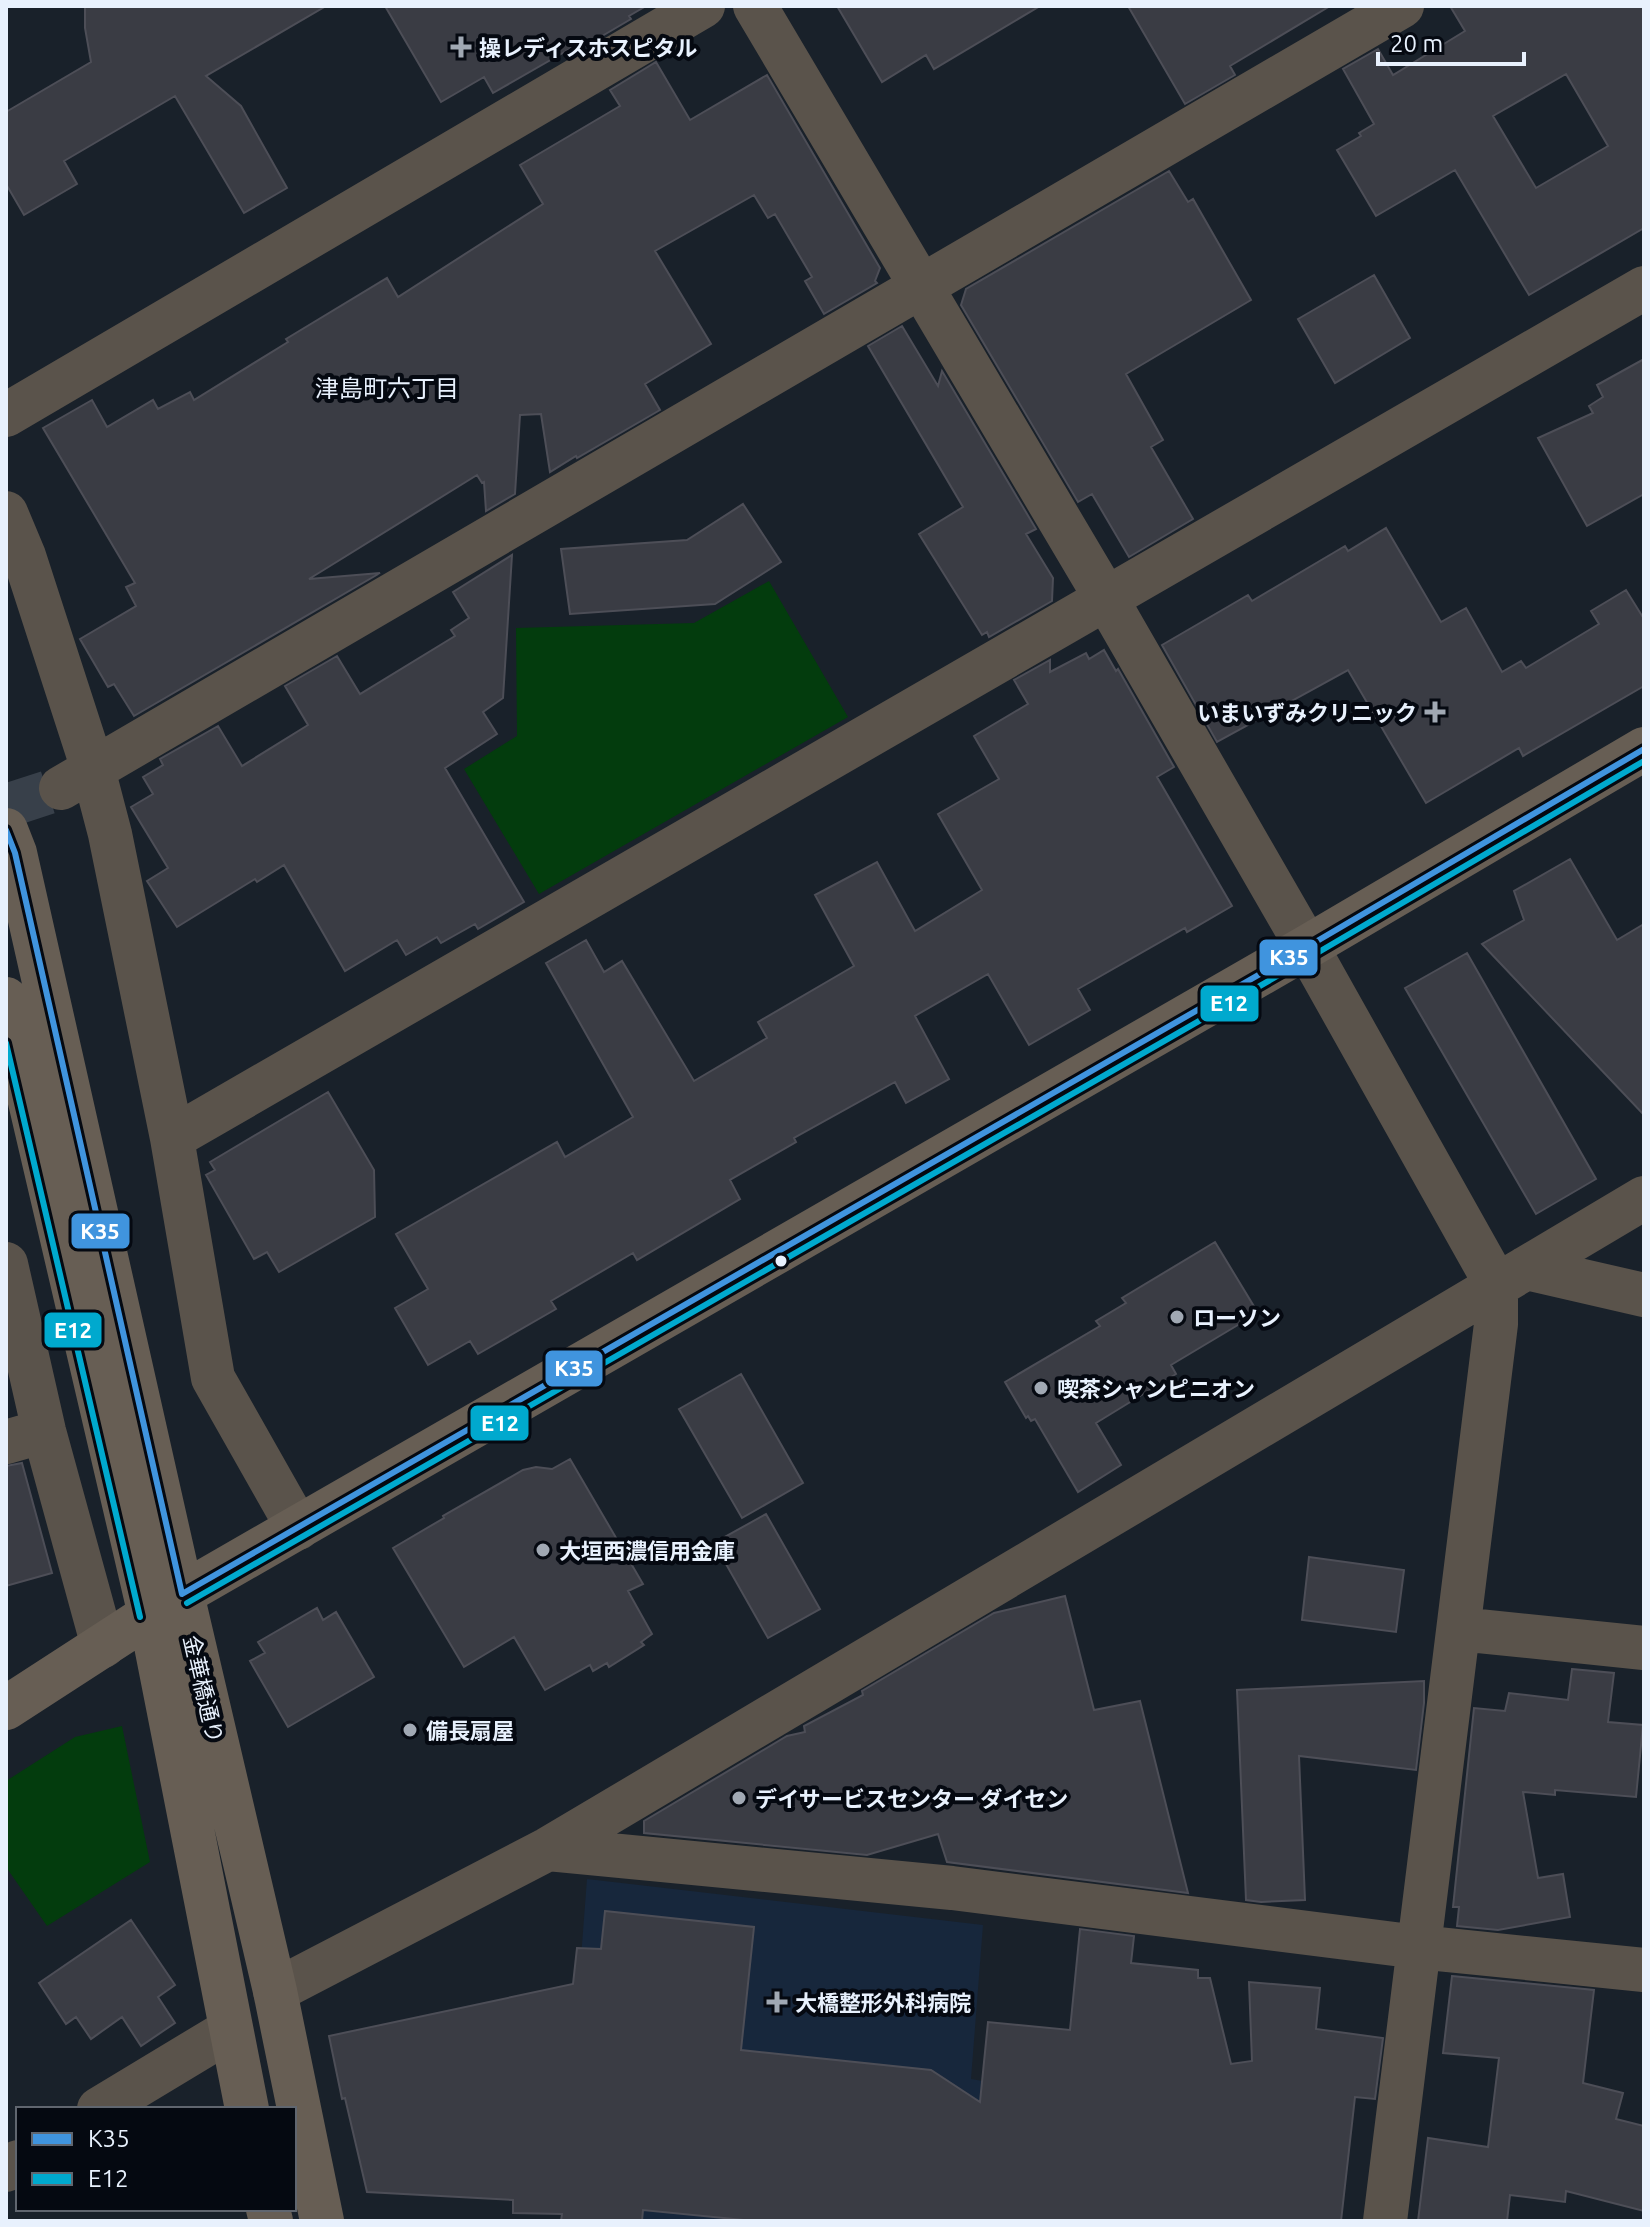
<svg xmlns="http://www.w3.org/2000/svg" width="1650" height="2227" font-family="Ubuntu,'Noto Sans JP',sans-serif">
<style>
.built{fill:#17273c}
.green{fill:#033c0d}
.building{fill:#3a3c44;stroke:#4d4e57;stroke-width:2;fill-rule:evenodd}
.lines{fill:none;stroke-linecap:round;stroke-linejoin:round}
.street-tunnel{stroke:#38404a;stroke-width:44;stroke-dasharray:44 22;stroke-linecap:butt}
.street{stroke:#5a534b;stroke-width:44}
.secondary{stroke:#675e54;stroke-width:44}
.bus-1-casing{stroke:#050911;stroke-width:12}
.bus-2-casing{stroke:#050911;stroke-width:12}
.bus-1{stroke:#4094de;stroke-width:6}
.bus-2{stroke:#00a9ce;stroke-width:6}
.poi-dot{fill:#a0a8b3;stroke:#050911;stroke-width:3}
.bus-dot{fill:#e8f1fd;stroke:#050911;stroke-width:3}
.labels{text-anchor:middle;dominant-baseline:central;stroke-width:8;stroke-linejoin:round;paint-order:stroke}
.poi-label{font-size:22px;font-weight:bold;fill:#e8f1fd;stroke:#050911;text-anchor:start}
.street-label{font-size:22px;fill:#e8f1fd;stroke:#050911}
.neighbourhood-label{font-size:24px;fill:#e8f1fd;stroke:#050911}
.line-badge{stroke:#050911;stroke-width:3}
.badge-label{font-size:22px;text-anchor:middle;font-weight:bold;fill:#fff}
</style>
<rect width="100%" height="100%" fill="#19212a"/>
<!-- built -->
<path class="built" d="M587 1879 983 1925 971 2079 1099 2101 1083 2221H561Z"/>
<!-- green -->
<path class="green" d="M769 581 848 717 539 894 464 769 517 736 516 628 694 623Z
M122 1726 150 1862 47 1926 6 1867V1781L75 1737Z"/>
<!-- building -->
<path class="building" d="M85 6H326L206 76 241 106 287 188 244 213 175 96 64 161 77 184 24 215 6 184V112L91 62 85 28Z
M385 6H646L629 16 631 19 585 46 582 42 493 93 484 77 441 102Z
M837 6H1040L934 69 926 55 882 82Z
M1128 6H1330L1230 66 1235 75 1185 104Z
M1450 6H1644V228L1529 295 1455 170 1376 216 1337 150 1361 136 1359 133 1374 124 1343 69 1378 49 1393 75 1465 31ZM1566 74 1608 146 1536 188 1493 116Z
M656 62 690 120 767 75 880 268 875 281 877 283 824 314 805 281 812 277 775 214 768 218 754 195 655 251 711 344 645 384 660 410 577 458 576 456 550 472 541 414 520 415 515 494 486 511 484 482 482 483 477 475 309 579 380 573 134 716 114 684 108 687 80 639 136 606 126 587 135 583 43 428 92 400 107 427 153 400 158 409 190 392 194 400 288 342 286 339 387 278 398 297 543 204 520 165 620 106 610 90Z
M1169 171 1188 202 1193 199 1251 300 1126 374 1163 440 1151 447 1193 519 1129 557 1092 494 1078 502 961 305 966 289Z
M1374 275 1410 338 1335 383 1298 319Z
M902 326 938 386 942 371 1036 529 1026 534 1053 578 1052 601 989 637 987 632 982 635 919 534 963 507 868 346Z
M1644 359V494L1587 526 1538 438 1593 413 1589 406 1603 397 1597 385Z
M743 504 781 562 715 604 570 614 561 549 687 540Z
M1386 528 1441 622 1466 608 1502 672 1521 661 1526 668 1599 624 1591 611 1626 590 1644 619V686L1523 756 1519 748 1426 803 1348 670 1217 742 1162 645 1248 595 1252 601 1345 546 1348 551Z
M512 555 503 698 483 712 497 734 445 768 524 902 478 929 475 924 441 943 437 937 406 955 397 940 345 971 284 865 257 882 255 879 177 927 147 881 168 868 131 807 153 794 143 777 163 765 160 759 218 726 242 766 308 725 285 686 337 656 360 694 455 636 451 630 469 618 453 592Z
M1104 650 1116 671 1118 669 1174 767 1157 777 1232 906 1187 932 1185 928 1078 989 1090 1010 1029 1045 988 974 915 1016 949 1079 906 1103 895 1082 794 1138 796 1142 730 1180 740 1199 637 1260 633 1253 551 1301 556 1309 478 1354 470 1341 428 1365 395 1308 428 1289 396 1234 557 1142 565 1157 633 1117 546 963 586 940 604 972 622 961 694 1081 767 1038 758 1022 854 966 815 895 877 862 915 931 982 890 938 814 999 779 974 736 1028 704 1014 680 1050 660V672L1086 653 1089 659Z
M1570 859 1617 940 1644 924V1115L1482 944 1524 920 1514 891Z
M1467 953 1596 1179 1536 1214 1405 988Z
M328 1092 374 1170 375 1217 279 1272 267 1252 254 1259 206 1175 215 1170 210 1162Z
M1215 1242 1258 1313 1171 1365 1176 1374 1096 1423 1121 1465 1078 1492 1035 1419 1031 1421 1028 1416 1026 1418 1005 1382 1100 1326 1096 1321 1126 1303 1122 1298Z
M741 1374 803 1483 742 1518 679 1409Z
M570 1459 643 1584 628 1591 652 1634 641 1642 644 1645 609 1667 607 1663 593 1671 590 1665 545 1690 514 1637 464 1667 393 1548 444 1518 443 1516 523 1470 536 1467 552 1469Z
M22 1463 52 1573 6 1586V1466Z
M766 1514 820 1609 768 1638 714 1543Z
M1309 1557 1404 1570 1396 1632 1302 1620Z
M1065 1596 1094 1710 1140 1701 1188 1893 947 1862 938 1834 867 1855 644 1833V1821L787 1736 805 1732 804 1726 863 1695 862 1691 994 1613Z
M317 1608 323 1620 336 1612 374 1677 288 1727 250 1661 265 1653 258 1642Z
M1572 1669 1614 1673 1608 1722 1643 1725 1636 1797 1555 1790V1795L1523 1792 1538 1878 1563 1874 1570 1917 1498 1930 1457 1926 1459 1907H1453L1474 1708 1505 1711 1509 1693 1568 1700Z
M1424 1681V1703L1416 1770 1299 1756 1305 1900 1261 1902 1246 1900 1237 1690Z
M605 1911 754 1927 741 2050 931 2070 980 2102 988 2022 1070 2030 1080 1929 1134 1936 1131 1963 1198 1970V1978H1210L1231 2064 1252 2061 1249 1982 1320 1988 1316 2029 1383 2038 1375 2099 1355 2097 1341 2221H754L643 2210 642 2221H561L562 2214 513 2213V2200L367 2192 345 2098 342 2099 329 2036 573 1984 577 1948 601 1949Z
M131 1920 175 1985 158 1997 175 2023 141 2046 122 2017 91 2039 76 2017 66 2024 39 1983Z
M1452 1976 1594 1990 1583 2083 1623 2093 1616 2119 1644 2126V2211L1566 2191 1565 2202 1510 2195 1507 2221H1418L1428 2138 1488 2147 1499 2058 1443 2053Z"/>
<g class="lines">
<!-- street-tunnel -->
<path class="street-tunnel" d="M6 806 61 788"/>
<!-- street -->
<path class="street" d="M755 6 1107 600 1307 947 1496 1284V1324L1385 2221
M6 415 703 6
M6 513 24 556 93 769 110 834 172 1138 213 1378 298 1528
M61 788 1402 6
M172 1138 1644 288
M6 1264 44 1431 103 1646
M1526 1268 1644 1295
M6 1442 44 1431
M1459 1629 1644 1648
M548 1849 952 1888 1418 1947 1644 1970
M275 1991 548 1849 1644 1198
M99 2109 230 2030
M6 2170 18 2162"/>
<!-- secondary -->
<path class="secondary" d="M6 830 15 853 182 1594 275 1991 322 2221
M6 999 150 1615 247 2109
M6 1708 182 1594 1307 947 1644 749
M268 2209 271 2221"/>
<defs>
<path id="bus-1" d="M6 830 15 853 182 1594 1307 947 1644 749"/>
<path id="bus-2" d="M6 1043 140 1617
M187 1603 1312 956 1644 761"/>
</defs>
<!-- bus-1 casing -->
<use href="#bus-1" class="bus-1-casing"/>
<!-- bus-2 casing -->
<use href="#bus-2" class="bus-2-casing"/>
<!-- bus-1 -->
<use href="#bus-1" class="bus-1"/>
<!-- bus-2 -->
<use href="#bus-2" class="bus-2"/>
</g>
<!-- markers -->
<g class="poi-dot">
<path d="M457 35h8v8h8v8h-8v8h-8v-8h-8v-8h8z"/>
<path d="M1431 700h8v8h8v8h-8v8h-8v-8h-8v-8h8z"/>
<circle cx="1177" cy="1317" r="8"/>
<circle cx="1041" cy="1388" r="8"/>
<circle cx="543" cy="1550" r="8"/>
<circle cx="410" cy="1730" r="8"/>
<circle cx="739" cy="1798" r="8"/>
<path d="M773 1990h8v8h8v8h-8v8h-8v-8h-8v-8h8z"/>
</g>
<circle class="bus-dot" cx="781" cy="1261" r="7"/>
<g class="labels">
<!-- poi labels -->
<g class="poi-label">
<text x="479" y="47">操レディスホスピタル</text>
<text x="1417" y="712" text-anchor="end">いまいずみクリニック</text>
<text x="1193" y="1317">ローソン</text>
<text x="1057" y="1388">喫茶シャンピニオン</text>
<text x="559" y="1550">大垣西濃信用金庫</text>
<text x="426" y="1730">備長扇屋</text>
<text x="755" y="1798">デイサービスセンター ダイセン</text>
<text x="795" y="2002">大橋整形外科病院</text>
</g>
<!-- street labels -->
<g class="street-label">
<text transform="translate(204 1689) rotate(77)">金華橋通り</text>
</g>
<!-- neighbourhood labels -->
<g class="neighbourhood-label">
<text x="387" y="388">津島町六丁目</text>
</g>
</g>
<g class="line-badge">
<rect x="1258" y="938" width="61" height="39" rx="8" fill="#4094de"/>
<rect x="1199" y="984" width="61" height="39" rx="8" fill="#00a9ce"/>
<rect x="70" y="1212" width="61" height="38" rx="8" fill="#4094de"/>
<rect x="43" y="1311" width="60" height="38" rx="8" fill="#00a9ce"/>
<rect x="544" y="1349" width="60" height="39" rx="8" fill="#4094de"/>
<rect x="469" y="1404" width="61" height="38" rx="8" fill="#00a9ce"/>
</g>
<g class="badge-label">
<text x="1289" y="965">K35</text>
<text x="1229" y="1011">E12</text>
<text x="100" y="1239">K35</text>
<text x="73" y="1338">E12</text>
<text x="574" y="1376">K35</text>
<text x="500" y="1431">E12</text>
</g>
<!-- border -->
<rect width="1650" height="2227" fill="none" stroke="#e8f1fd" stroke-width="16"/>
<!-- legend -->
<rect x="16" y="2107" width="280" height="104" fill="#050911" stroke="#60666f" stroke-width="2"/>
<rect x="32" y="2133" width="40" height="12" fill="#4094de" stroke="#60666f" stroke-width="2"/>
<text x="88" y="2147" font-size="24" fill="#e8f1fd">K35</text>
<rect x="32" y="2173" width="40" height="12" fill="#00a9ce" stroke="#60666f" stroke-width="2"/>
<text x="88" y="2187" font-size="24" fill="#e8f1fd">E12</text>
<!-- scale -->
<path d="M1378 52v12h146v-12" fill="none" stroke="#e8f1fd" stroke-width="4"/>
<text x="1390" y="52" font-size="24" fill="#e8f1fd" stroke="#050911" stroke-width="6" paint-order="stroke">20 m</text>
</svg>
